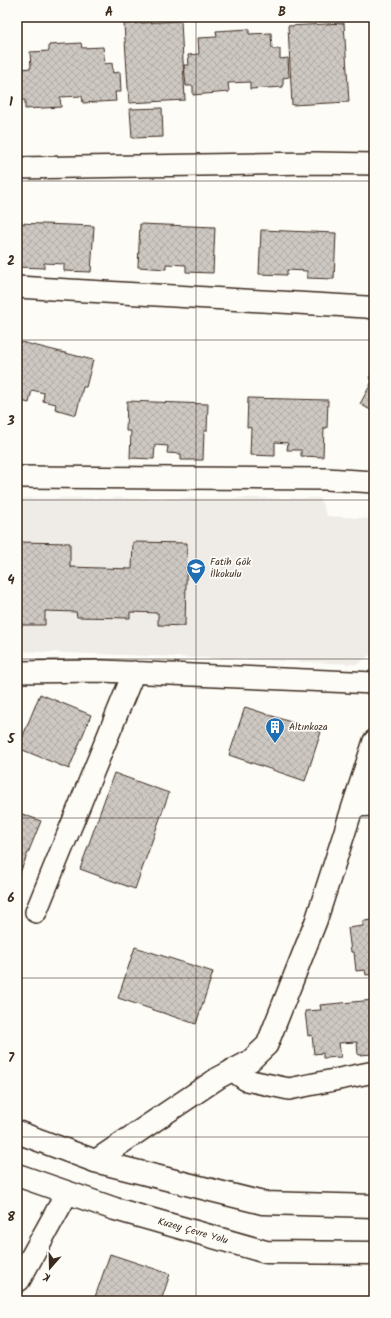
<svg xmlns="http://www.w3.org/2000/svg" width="391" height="1318" font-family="Kalam,sans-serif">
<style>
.built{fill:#efece7}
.building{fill:url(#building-cross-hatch);stroke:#3b2a1e}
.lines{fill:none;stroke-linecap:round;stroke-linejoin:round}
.street-casing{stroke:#3b2a1e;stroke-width:24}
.secondary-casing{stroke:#3b2a1e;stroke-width:25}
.primary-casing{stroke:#3b2a1e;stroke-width:25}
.street{stroke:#fdfcf7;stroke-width:21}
.secondary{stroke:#fdfcf7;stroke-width:22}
.primary{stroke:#fdfcf7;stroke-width:22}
.grid{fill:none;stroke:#3b2a1e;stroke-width:1;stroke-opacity:0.55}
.labels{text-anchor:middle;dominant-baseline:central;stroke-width:3.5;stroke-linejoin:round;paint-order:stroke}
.poi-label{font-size:10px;fill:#3b2a1e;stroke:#fdfcf7;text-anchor:start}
.street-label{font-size:10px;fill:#3b2a1e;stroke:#fdfcf7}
.neatline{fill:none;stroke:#3b2a1e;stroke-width:1.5}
.grid-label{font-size:13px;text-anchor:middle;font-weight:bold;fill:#3b2a1e}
</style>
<defs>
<pattern id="building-cross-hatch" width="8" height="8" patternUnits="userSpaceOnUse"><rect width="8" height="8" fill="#cdc8c2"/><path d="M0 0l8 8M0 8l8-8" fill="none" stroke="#b1aca6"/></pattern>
</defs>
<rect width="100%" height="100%" fill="#fdfcf7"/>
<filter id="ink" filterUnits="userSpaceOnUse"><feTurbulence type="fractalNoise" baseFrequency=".025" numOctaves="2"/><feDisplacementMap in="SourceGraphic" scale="8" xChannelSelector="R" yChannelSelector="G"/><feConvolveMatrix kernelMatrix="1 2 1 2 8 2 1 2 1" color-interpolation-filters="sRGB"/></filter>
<g filter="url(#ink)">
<!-- built -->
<path class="built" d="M17 498H320L327 516 374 519V652L358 664 17 651Z"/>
<!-- building -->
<path class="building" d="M181 21 185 100 129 103 124 24Z
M344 23 349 102 292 105 288 26Z
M249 29V34L271 33 272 49H280V59L288 58 289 77 283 78V87L250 89V82L228 83 229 92 193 95V86H186L184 65H189L188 55 199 54 198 38 217 37 216 31Z
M81 43 82 48 103 47 105 64 112 63 113 73 120 72 121 92H115L116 101 83 103 82 96 60 97 61 107 25 109V100H18L17 79H21L20 69 31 68 30 52 49 51V45Z
M162 108 163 137 132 138 130 109Z
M18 223 94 226 91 272 64 271V264L44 263V268L17 267Z
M140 224 215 227 213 273 186 272V265L166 264V269L138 267Z
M261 230 336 233 334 279 307 278V271L287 270V275L259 274Z
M17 341 93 360 86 387H83L76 415 55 409 56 404 43 401 44 393 32 390 29 403 17 400Z
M374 370V412L360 404 373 380 369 378Z
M248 398 328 400 327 428H324L323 457 301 456V450H287L288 443 275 442V456L250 455 251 428 247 427Z
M127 401 208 404 207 431H204L203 460H181V454L167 453 168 446 155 445 154 459 130 458 131 431H126Z
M17 542 70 543V567L132 569 133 542 187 543 185 626 158 625V613L130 612V618L77 617 76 612 45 611V625H17Z
M40 694 91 715 69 769 18 748Z
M245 707 321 732 305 781 229 755Z
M114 773 169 793 135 889 80 869Z
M17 812 41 821 17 880Z
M374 920V974L366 975 365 970 356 971 354 952H351L348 928 363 926V921Z
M135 947 213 972 196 1024 118 998Z
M374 1000V1054L358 1055 357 1042 339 1043 341 1057 323 1058V1053L314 1054 312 1035 308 1036 305 1011 321 1010 320 1005Z
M110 1254 170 1274 161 1301H106L95 1297Z"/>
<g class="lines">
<defs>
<path id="street" d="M17 168 315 163 374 164
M17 287 366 307 374 308
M17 477 326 479 374 482
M17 672 102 671 374 683
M354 806 374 805
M36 912 134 672
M232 1070 246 1080 289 1089 374 1072
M95 1161 218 1078 250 1061 267 1045 316 921 374 741"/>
<path id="secondary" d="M17 1281 19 1280 67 1193"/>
<path id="primary" d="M17 1132 95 1161 263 1203 374 1206
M17 1175 115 1209 266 1252 374 1253"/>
</defs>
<!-- street casing -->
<use href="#street" class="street-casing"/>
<!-- secondary casing -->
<use href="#secondary" class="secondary-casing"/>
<!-- primary casing -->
<use href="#primary" class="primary-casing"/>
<!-- street -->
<use href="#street" class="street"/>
<!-- secondary -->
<use href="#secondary" class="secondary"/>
<!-- primary -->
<use href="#primary" class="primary"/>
</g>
</g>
<!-- grid -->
<path class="grid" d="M196 17V1301M17 181H374M17 340H374M17 500H374M17 659H374M17 818H374M17 978H374M17 1137H374"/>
<!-- icons -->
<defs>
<symbol id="school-pin" viewBox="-11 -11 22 30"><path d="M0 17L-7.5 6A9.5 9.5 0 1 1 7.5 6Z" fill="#1f6fb2" stroke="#fdfcf7"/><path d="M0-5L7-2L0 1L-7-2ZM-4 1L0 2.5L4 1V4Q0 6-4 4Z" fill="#fff"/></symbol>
<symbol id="building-pin" viewBox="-11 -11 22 30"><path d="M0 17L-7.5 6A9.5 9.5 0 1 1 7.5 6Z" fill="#1f6fb2" stroke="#fdfcf7"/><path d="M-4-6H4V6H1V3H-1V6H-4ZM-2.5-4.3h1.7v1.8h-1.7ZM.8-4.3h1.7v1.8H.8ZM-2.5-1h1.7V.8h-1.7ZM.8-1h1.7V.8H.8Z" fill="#fff"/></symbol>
</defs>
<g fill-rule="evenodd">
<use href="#school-pin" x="185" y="557" width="22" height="30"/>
<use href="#building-pin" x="264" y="716" width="22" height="30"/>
</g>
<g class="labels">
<!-- poi labels -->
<g class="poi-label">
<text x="210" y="562">Fatih Gök<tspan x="210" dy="12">İlkokulu</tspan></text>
<text x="289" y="727">Altınkoza</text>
</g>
<!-- street labels -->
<g class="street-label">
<text transform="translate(193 1231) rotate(16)">Kuzey Çevre Yolu</text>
</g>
</g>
<!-- margin -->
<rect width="391" height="1318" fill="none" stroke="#fdfcf7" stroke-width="44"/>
<!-- north arrow -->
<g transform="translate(50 1268) rotate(200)" stroke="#fdfcf7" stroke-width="3" paint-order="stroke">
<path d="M0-3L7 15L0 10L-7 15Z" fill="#3b2a1e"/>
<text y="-6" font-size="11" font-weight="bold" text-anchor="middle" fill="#3b2a1e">K</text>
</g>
<rect x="22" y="22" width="347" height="1274" class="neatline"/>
<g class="grid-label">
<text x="109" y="16">A</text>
<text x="282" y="16">B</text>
<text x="11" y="106">1</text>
<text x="11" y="265">2</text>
<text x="11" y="425">3</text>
<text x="11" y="584">4</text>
<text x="11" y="743">5</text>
<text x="11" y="902">6</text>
<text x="11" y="1062">7</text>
<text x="11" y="1221">8</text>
</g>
</svg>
